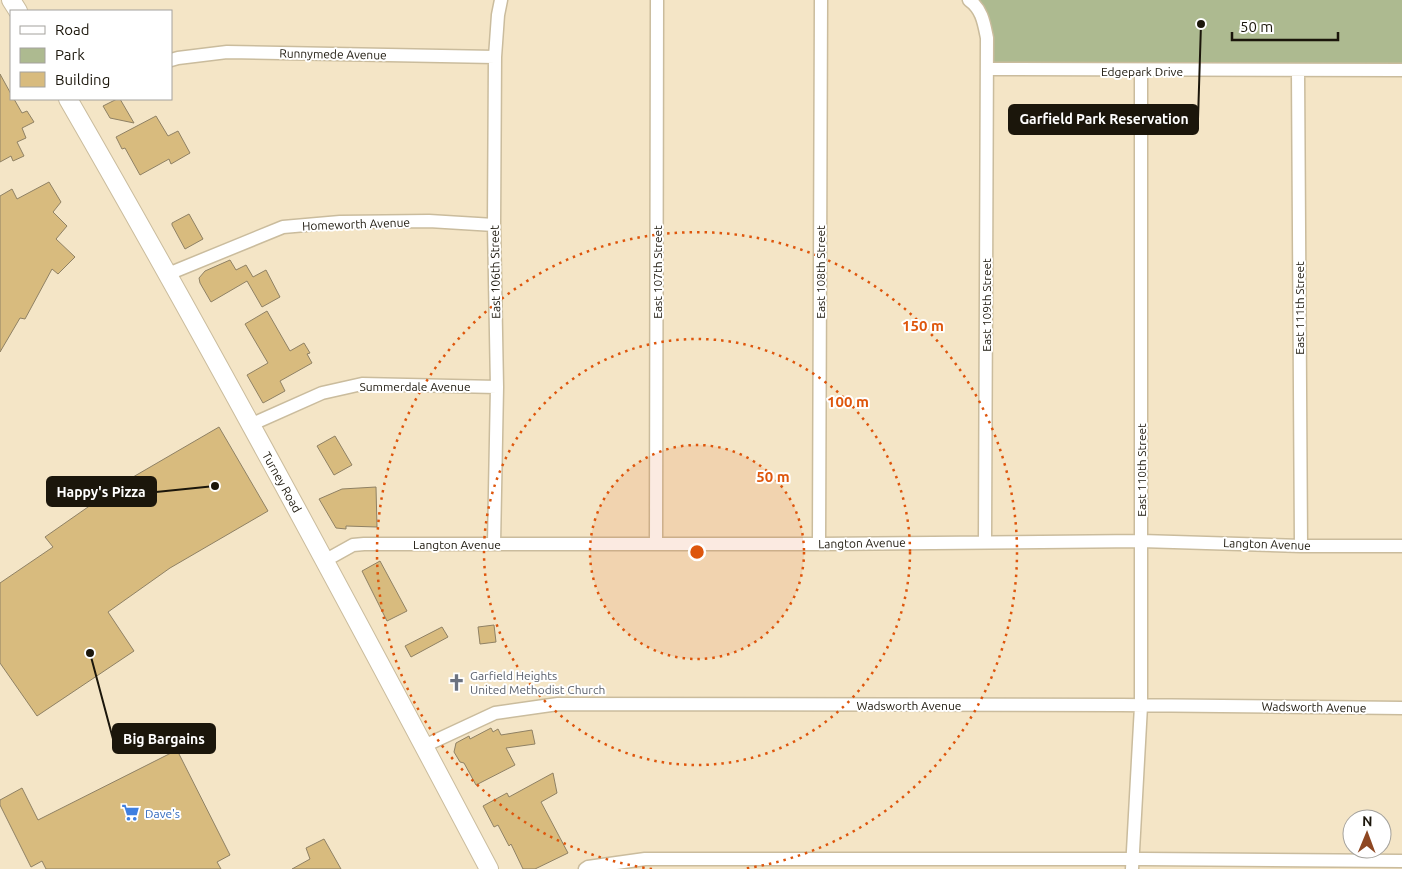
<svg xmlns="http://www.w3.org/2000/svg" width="1402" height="869" font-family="Ubuntu,sans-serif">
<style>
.green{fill:#adba90}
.building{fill:#d8bb7e;stroke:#8f8164}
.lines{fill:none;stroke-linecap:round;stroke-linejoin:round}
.street-casing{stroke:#cabc9d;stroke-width:15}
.secondary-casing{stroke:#cabc9d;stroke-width:20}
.street{stroke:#fff;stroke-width:12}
.secondary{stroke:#fff;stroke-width:18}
.ring{fill:none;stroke:#de560c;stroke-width:2.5;stroke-dasharray:2.5 5}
.labels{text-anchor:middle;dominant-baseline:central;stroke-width:4;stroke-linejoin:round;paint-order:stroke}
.street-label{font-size:12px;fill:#1b160b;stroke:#fff}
.worship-label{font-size:12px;fill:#5b616d;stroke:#fff;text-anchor:start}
.shop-label{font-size:12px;fill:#366cbe;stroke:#fff;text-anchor:start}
.centre{fill:#de560c;stroke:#fff;stroke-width:2.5}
.ring-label{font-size:15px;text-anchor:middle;font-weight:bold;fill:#de560c;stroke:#fff;stroke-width:4;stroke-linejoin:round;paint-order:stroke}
.leader{fill:none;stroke:#1b160b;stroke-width:2}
.callout-dot{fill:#1b160b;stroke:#fff;stroke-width:2}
.callout{fill:#1b160b;stroke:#1b160b;stroke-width:2}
.callout-label{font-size:14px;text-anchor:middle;font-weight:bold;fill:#fff}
</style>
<rect width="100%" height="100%" fill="#f4e5c6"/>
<!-- green -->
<path class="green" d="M969 0H1402V70L988 69 987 38Z"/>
<!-- building -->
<path class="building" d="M0 74 11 94V99H14L22 113 27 111 34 122 22 128 26 138 17 142 24 156 13 161 11 156 0 162Z
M117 99H120L134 123 110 118 103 106Z
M156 116 168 136 178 131 190 153 171 164 169 159 140 175 125 148 122 149 116 137Z
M49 182 61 202 53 212 67 226 56 239 75 257 58 274 52 269 25 319 20 318 0 352V196L12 189 17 199Z
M189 214 203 239 185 249 172 225V223Z
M230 260 236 270 246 265 253 277 266 270 280 297 262 307 247 281 211 302 200 283 199 278 205 271Z
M267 311 290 351 304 343 310 353 307 354 312 363 280 381 285 391 263 403 247 375 268 363 245 324Z
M219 427 268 511 170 568 108 612 134 651 37 716 0 663V583L53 547 45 537 121 484Z
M335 436 352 465 334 475 317 446Z
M376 487 377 527 346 526V529L336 528 319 499 342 489Z
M380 561 407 611 387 621 362 571Z
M494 625 496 642 480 644 478 627Z
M442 627 448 637 411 657 405 646Z
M491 728 493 732 498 729 501 735 532 730 535 744 506 748 515 765 476 785 464 763 460 762 454 752 456 743 469 736 470 739Z
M177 750 230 855 217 862 221 869H46L42 861 31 867 0 805V800L22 788 38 820Z
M553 773 557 793 541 802 568 853 535 869H523L511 844 509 846 498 825 494 827 483 806 507 793 509 797Z
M324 839 341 869H292L310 859 306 848Z"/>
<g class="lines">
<defs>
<path id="street" d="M969 0C982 9 984 23 987 38L985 541
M171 60 178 58 227 52 495 57
M988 69 1402 70
M1298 71 1301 546
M168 274 283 227 340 222 429 221 494 225
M250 425 322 393 362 384 497 387
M656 543 657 0
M494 544 497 387 494 225 495 57 498 15 501 0
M819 544 821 0
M326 560 353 545 364 544H819L1141 541 1301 546H1402
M424 746 495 713 558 704 1121 705 1402 708
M585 869 588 867 645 859H1144L1402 861
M1132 869 1141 706V71"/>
<path id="secondary" d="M11 0 18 11
M68 99C214 352 352 610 489 869"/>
</defs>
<!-- street casing -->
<use href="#street" class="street-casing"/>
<!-- secondary casing -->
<use href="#secondary" class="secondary-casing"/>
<!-- street -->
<use href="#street" class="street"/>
<!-- secondary -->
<use href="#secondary" class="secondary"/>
</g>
<!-- distance rings -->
<circle cx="697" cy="552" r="107" fill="#de560c" fill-opacity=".12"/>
<g class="ring">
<circle cx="697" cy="552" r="107"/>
<circle cx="697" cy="552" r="213"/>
<path d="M652 869A320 320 0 1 1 742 869"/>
</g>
<!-- icons -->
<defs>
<symbol id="church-bare" viewBox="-9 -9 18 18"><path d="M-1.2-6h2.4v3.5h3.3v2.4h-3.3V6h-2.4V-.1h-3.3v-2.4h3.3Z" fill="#6b7280" stroke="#fff" stroke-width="2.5" paint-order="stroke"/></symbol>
<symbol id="supermarket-bare" viewBox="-9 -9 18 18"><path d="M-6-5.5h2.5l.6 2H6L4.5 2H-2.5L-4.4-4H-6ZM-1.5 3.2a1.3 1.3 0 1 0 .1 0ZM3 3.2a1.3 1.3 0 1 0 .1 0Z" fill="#3f7fe0" stroke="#fff" stroke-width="2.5" paint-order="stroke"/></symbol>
</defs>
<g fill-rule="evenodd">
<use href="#church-bare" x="444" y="670" width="25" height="25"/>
<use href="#supermarket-bare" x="118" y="800" width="25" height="25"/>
</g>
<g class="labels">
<!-- street labels -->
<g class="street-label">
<text transform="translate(333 54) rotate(1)">Runnymede Avenue</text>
<text x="1142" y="71">Edgepark Drive</text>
<text transform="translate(356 224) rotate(-2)">Homeworth Avenue</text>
<text transform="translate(495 272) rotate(-91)">East 106th Street</text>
<text transform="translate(657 272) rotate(-90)">East 107th Street</text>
<text transform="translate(820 272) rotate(-90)">East 108th Street</text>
<text transform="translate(986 305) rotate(-90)">East 109th Street</text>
<text transform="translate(1299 308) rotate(-90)">East 111th Street</text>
<text x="415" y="386">Summerdale Avenue</text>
<text transform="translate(1141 470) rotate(-90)">East 110th Street</text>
<text transform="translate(282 482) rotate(61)">Turney Road</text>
<text transform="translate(862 543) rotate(-1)">Langton Avenue</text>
<text x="457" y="544">Langton Avenue</text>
<text transform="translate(1267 544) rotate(2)">Langton Avenue</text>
<text x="909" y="705">Wadsworth Avenue</text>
<text transform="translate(1314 707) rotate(1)">Wadsworth Avenue</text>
</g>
<!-- worship labels -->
<g class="worship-label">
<text x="470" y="675">Garfield Heights<tspan x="470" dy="14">United Methodist Church</tspan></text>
</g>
<!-- shop labels -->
<g class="shop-label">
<text x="145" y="813">Dave's</text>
</g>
</g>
<circle cx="697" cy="552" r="8" class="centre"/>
<g class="ring-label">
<text x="923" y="331">150 m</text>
<text x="848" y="407">100 m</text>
<text x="773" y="482">50 m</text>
</g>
<!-- callouts -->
<path class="leader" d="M1201 24L1198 119M215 486L156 492M90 653L113 739"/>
<g class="callout-dot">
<circle cx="1201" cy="24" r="5"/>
<circle cx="215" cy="486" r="5"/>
<circle cx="90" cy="653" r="5"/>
</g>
<g class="callout">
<rect x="1009" y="105" width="189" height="29" rx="5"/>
<rect x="47" y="477" width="109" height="29" rx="5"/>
<rect x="113" y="724" width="102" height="29" rx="5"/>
</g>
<g class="callout-label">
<text x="1104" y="124">Garfield Park Reservation</text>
<text x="101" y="497">Happy's Pizza</text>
<text x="164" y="744">Big Bargains</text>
</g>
<!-- legend -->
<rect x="10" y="10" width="162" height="90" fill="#ffffff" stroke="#a4a29d"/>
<rect x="20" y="26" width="25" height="8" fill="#ffffff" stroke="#a4a29d"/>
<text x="55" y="35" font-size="15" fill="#1b160b">Road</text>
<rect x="20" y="48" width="25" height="15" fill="#adba90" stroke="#a4a29d"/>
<text x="55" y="60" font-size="15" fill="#1b160b">Park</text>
<rect x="20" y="72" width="25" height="15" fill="#d8bb7e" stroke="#a4a29d"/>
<text x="55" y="85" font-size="15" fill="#1b160b">Building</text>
<!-- north arrow -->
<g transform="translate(1367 834) rotate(1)"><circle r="24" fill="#ffffff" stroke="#a4a29d"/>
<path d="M0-4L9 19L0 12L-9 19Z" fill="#8e4722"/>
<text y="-8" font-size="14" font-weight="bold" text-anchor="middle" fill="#1b160b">N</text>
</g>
<!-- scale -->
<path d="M1232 32v8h106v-8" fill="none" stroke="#1b160b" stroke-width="2.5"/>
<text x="1240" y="32" font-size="15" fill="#1b160b" stroke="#ffffff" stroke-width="4" paint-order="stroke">50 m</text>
</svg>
